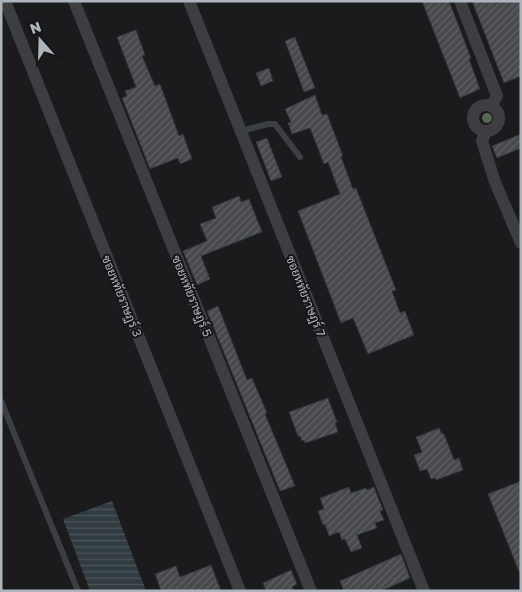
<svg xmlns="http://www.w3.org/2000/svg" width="522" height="592" font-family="'Golos Text',Sarabun,sans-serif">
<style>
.water{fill:url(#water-rules)}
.building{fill:url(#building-hatch);stroke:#353539}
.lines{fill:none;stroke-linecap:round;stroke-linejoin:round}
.lane{stroke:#3c3e42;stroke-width:6}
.street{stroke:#3c3e42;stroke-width:12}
.tree{fill:#576757}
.labels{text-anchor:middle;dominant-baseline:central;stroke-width:4;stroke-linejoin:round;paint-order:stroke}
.street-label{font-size:12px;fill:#aeb4bc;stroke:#161618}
</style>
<defs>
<pattern id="water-rules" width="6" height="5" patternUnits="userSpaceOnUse" patternTransform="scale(1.25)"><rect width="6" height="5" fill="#313c41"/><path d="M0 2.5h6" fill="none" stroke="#4c565a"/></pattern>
<pattern id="building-hatch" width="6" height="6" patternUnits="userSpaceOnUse" patternTransform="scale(1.25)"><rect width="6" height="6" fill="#48494d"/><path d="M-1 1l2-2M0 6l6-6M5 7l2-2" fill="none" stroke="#606165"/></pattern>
</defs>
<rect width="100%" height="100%" fill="#1b1b1d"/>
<!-- water -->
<path class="water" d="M112 501 146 591H90L63 519Z"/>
<!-- building -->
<path class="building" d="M422 1H449L471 58 469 59 480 89 460 98Z
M472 1H521V76L504 83Z
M136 30 145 55 142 56 155 86 160 84 179 136 183 134 192 159 180 164 178 158 150 169 122 98 127 96 125 91 136 87 117 37Z
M295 37 315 88 304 92 285 41Z
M269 68 273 81 261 86 256 73Z
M315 95 322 115 327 114 343 156 341 157 353 189 356 188 396 290 392 291 400 313 405 311 414 335 368 354 353 318 341 323 298 211 340 194 328 162 324 164 310 128 292 134 288 123 291 122 285 109Z
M521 134V148L497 158 492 146Z
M267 138 282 177 271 181 256 142Z
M239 196 241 202 249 199 262 232 201 256 210 279 197 285 183 251 207 241 200 224 216 218 212 207Z
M218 306 247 380 252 378 267 413 265 414 295 486 280 491 207 311Z
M328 398 337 422 335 423 338 432 305 443 304 440 302 441 300 436H298L289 412Z
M439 428 442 434H444L454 460 459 458 463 470 436 480V478L431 479 427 469 420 471 414 455 422 452 416 437Z
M521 481V574H520L488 494Z
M349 487 351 493 366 488 367 490 374 487 383 510 380 511 384 520 375 523 377 528 357 535 362 548 351 552 345 539 342 540 339 532 329 536 325 524 323 525 318 511 324 509 320 498Z
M401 554 410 578 381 591H344L340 581Z
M211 565 221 591H161L155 574 176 566 180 577Z
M291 570 297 584 292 587 294 591H266L263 583Z"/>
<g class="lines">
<!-- lane -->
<path class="lane" d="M241 131 268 124H275L300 157
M1 401 78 591"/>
<!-- street -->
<path class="street" d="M5 1 240 591
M74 1 311 591
M189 1 424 591
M460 1 497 96 491 106
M473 118a13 13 0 1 1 26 0a13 13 0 1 1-26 0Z
M486 131 482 141 495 182 521 243"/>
</g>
<!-- trees -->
<circle class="tree" cx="487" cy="118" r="5"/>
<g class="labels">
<!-- street labels -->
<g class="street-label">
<text transform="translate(122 296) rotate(68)">ซอยหทัยราษฎร์ 3</text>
<text transform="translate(192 296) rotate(68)">ซอยหทัยราษฎร์ 5</text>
<text transform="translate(306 296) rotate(68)">ซอยหทัยราษฎร์ 7</text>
</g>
</g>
<!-- border -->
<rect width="522" height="592" fill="none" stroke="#aeb4bc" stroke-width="5"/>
<!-- north arrow -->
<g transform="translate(40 40) rotate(340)" stroke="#161618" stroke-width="4" paint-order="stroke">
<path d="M0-4L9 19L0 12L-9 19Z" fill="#aeb4bc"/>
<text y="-8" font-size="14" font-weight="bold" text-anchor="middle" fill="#aeb4bc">N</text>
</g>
</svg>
